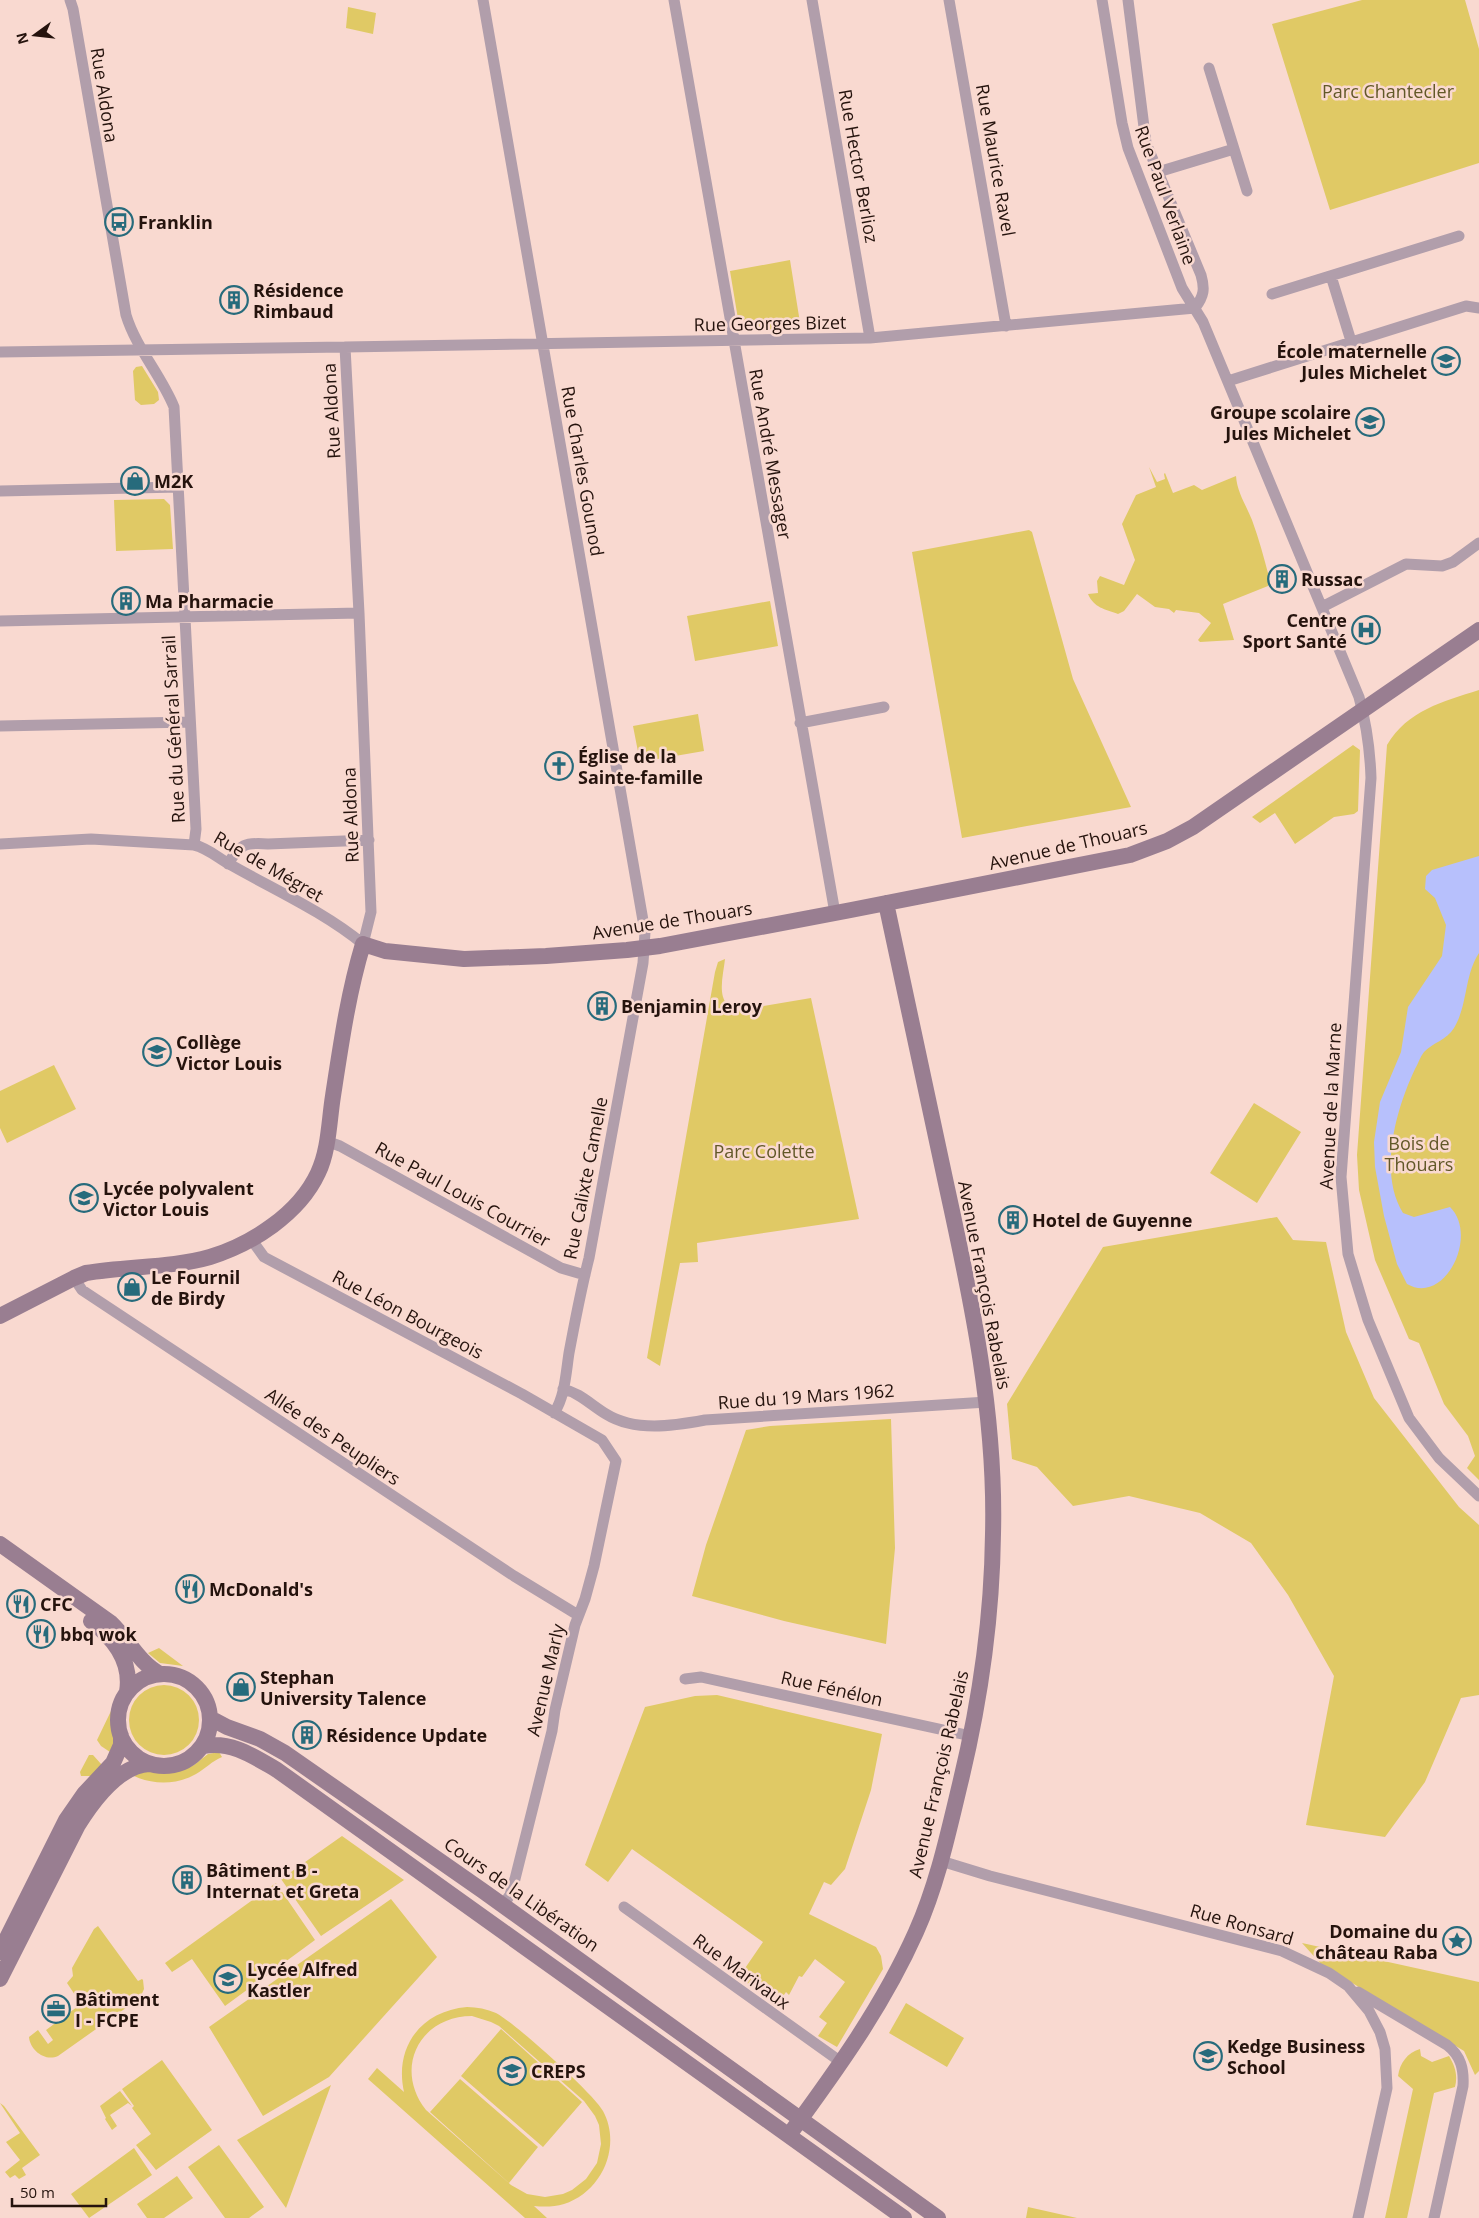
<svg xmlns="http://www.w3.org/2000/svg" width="1479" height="2218" font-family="'Open Sans',sans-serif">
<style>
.green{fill:#e0c965;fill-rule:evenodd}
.water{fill:#b7c0fc}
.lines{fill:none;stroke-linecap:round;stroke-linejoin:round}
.street{stroke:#b19eab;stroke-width:11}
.secondary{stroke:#997e91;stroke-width:16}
.labels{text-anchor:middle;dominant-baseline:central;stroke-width:5;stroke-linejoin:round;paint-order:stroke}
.park-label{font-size:18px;fill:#625828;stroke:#f9d9d0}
.street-label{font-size:18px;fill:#25130d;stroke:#f9d9d0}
.poi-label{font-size:18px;font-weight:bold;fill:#25130d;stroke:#f9d9d0;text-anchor:start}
</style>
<rect width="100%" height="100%" fill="#f9d9d0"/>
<!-- green -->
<path class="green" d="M1362 0H1465L1479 49V163L1330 210 1272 24Z
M348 7 376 13 373 34 346 28Z
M790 260 801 329 753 330 738 319 730 271Z
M142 366 158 392 159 400 154 404 141 405 135 400 133 371 136 367Z
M1149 467 1157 482 1165 479 1164 474 1165 473 1173 493 1194 485 1202 490 1236 476C1237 492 1246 505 1252 520 1259 539 1264 558 1269 577L1268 586 1223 604 1234 640 1200 642 1198 640 1211 623 1199 613 1176 610 1174 613 1169 609 1155 607 1137 594 1124 611 1118 614C1105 609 1094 608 1088 594L1098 593 1097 581 1100 576 1124 585 1135 560 1122 524 1136 495 1156 487Z
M164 499 170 505 173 549 116 551 114 500Z
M1029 530 1032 532 1073 679 1131 807 962 838 912 552Z
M770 601 778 646 695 661 687 616Z
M1479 690V1480L1467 1468 1475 1456 1468 1436 1444 1404 1419 1343 1409 1339 1375 1260 1359 1190 1357 1155 1387 745C1408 710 1442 702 1479 690Z
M698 714 704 751 640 762 633 726Z
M1353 745 1360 750 1358 811 1354 814 1334 817 1295 844 1275 813 1260 823 1252 817Z
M725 959C723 978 714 1006 739 1010L811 998 859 1219 697 1243 698 1262 680 1263 660 1366 647 1358 715 972 718 962Z
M54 1065 76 1109 7 1143 0 1128V1091Z
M1254 1103 1301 1132 1257 1203 1210 1173Z
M1277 1217 1293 1240 1326 1242 1346 1332 1374 1398 1459 1507 1479 1525V1695L1461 1698 1425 1782 1385 1837 1306 1825 1334 1676 1288 1595 1251 1543 1200 1513 1129 1496 1073 1506 1037 1467 1012 1459 1007 1404 1103 1247Z
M891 1419 895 1548 886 1644 784 1621 692 1596 706 1545 746 1430 770 1426Z
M159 1648 183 1666 160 1663 148 1653Z
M129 1720a35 35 0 1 1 70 0a35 35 0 1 1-70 0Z
M717 1695 882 1734 871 1790 845 1869 831 1885 824 1882 809 1914 876 1947 881 1956 883 1969 837 2047 818 2036 827 2023 819 2017 845 1982 815 1959 802 1977 799 1976 789 1995 786 1992 777 2005 739 1977 763 1942 632 1849 608 1882 585 1865 645 1707 695 1696Z
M111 1711 113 1712C110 1726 115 1739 113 1754L101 1746 97 1740Z
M219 1752 222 1757C212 1761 205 1769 196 1774 177 1785 153 1785 134 1776L145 1771 159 1773 180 1771 194 1765 208 1754Z
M89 1755H93L102 1765 96 1776H81L80 1772Z
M342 1836 404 1880 321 1936 281 1879Z
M276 1883 315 1940 225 2006 192 1959 172 1972 165 1963Z
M391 1899 437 1957 329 2077 263 2116 209 2027Z
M98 1926 138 1981 142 1979 143 1980 144 1989 140 1998 58 2056C45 2062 30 2050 29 2037L38 2030 48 2044 53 2040 46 2030 81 2004 67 1983 73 1976 72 1968 94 1929Z
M1302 1943 1479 1982V2071L1475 2075 1464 2051 1321 1964Z
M906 2003 964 2038 947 2067 889 2033Z
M467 2007C477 2007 487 2009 496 2013 515 2023 593 2093 603 2111 622 2146 602 2192 564 2204 554 2207 544 2207 534 2206L547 2218H525L368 2079 377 2068 404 2092C394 2047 421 2011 467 2007ZM472 2016 491 2022 499 2026 584 2101 595 2116 599 2125 601 2144 597 2163 586 2179 572 2190 563 2194 545 2197 527 2194 511 2185 426 2110C393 2068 420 2016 472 2016Z
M501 2029 582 2102 543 2147 461 2076Z
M1420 2049 1421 2056 1432 2062 1449 2056C1455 2066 1458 2075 1455 2087L1434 2093 1407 2218H1385L1413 2089 1398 2076C1400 2063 1407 2053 1420 2049Z
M162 2060 212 2130 156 2170 136 2145 151 2134 132 2108 134 2106 122 2089Z
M460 2079 538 2147 509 2183 430 2112Z
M331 2085 286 2208 237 2140Z
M120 2091 132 2106 128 2103 110 2115 117 2126 112 2130 105 2119 106 2118 100 2106Z
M0 2103 4 2106 40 2155 22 2168 26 2175 19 2179 15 2175 10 2178 5 2172 20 2160 6 2142 20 2133Z
M219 2145 264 2207 249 2218H225L188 2167Z
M134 2148 152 2175 89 2218 71 2194Z
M177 2176 193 2198 164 2218H147L137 2204Z
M1028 2207 1077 2218H1026Z"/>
<!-- water -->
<path class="water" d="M1479 856V953C1464 976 1468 1005 1454 1028 1447 1040 1432 1043 1424 1052 1420 1057 1418 1064 1415 1069 1396 1109 1378 1173 1403 1213L1414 1217 1450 1207C1479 1235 1445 1306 1407 1284L1397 1264 1384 1216 1375 1167 1374 1142 1380 1102 1401 1052 1408 1007 1442 956 1446 925 1435 898 1425 889 1426 876 1432 870Z"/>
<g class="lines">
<!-- street -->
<path class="street" d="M70 0 73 9 126 315C136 348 161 375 174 407L196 829 194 845
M483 0 645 932 643 963 589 1258C581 1289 575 1321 569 1353 566 1372 565 1397 554 1413
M674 0 835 913
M812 0 870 338
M949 0 1006 326
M1102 0 1122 123 1128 148 1182 288 1203 322 1359 697C1367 726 1370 748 1371 778L1341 1177 1348 1254 1368 1320 1409 1418 1439 1458 1479 1496
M1128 0 1146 143 1201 275C1205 289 1204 296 1195 308
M1209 68 1247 191
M1158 172 1234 149
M1331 276 1351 341
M1272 294 1459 236
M345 347 870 338 1195 308
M0 352 345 347 359 613 371 912 363 944C324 912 275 890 231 865 219 859 208 848 194 845L91 839 0 844
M1228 381 1466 306 1479 308
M0 491 179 487
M1322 607 1406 564 1442 566 1453 562 1479 543
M0 621 359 613
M800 723 884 707
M0 726 190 722
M228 864C240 844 245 842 268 844L369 840
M326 1141 340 1146 561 1268 585 1275
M251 1239 264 1257 522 1394 602 1440 616 1461 594 1566 585 1599 575 1625 555 1710 552 1731 515 1879 510 1895 503 1905
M74 1278 82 1290 514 1576 578 1615
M563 1389C580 1393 591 1405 606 1414 635 1432 673 1426 705 1420L987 1402
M685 1679 701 1677 971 1736
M941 1861 990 1876 1282 1951 1329 1973 1348 1986 1369 2011 1380 2032 1385 2049 1387 2088 1358 2218
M624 1907 841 2062
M1358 1992 1447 2045C1461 2056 1464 2069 1463 2086L1434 2218"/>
<!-- secondary -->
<path class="secondary" d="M0 1316 74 1278 86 1273C126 1266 172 1268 210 1257 252 1244 299 1214 318 1173 329 1150 329 1121 333 1096 341 1044 348 994 363 944L385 951 464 959 546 956 627 950 660 946 851 910 1130 855 1167 841 1193 827 1479 630
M0 1544 111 1623C128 1639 139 1663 160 1674
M91 1621C115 1639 132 1662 127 1692
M118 1720a46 46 0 1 1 92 0a46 46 0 1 1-92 0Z
M210 1718 227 1727 260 1739 285 1753 483 1891 938 2218
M203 1746C232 1741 253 1756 277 1770L904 2218
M0 1952 66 1820 84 1794 113 1763 121 1745V1736
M0 1979 78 1825C93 1801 119 1766 149 1764
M789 2135C836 2071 883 2006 916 1932 937 1885 948 1834 960 1784 980 1702 992 1618 993 1534 996 1416 972 1302 947 1188 927 1093 907 998 886 903"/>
</g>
<!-- icons -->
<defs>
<symbol id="bus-ring" viewBox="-11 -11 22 22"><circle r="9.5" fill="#f9d9d0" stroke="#276b7c" stroke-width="1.5"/><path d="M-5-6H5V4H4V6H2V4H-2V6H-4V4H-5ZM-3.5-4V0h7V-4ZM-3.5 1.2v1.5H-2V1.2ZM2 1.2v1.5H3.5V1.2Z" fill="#276b7c"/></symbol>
<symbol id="building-ring" viewBox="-11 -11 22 22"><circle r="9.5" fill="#f9d9d0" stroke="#276b7c" stroke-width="1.5"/><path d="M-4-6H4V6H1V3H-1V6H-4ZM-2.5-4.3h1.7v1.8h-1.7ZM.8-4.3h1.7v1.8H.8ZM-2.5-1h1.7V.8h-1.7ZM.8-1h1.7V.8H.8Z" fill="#276b7c"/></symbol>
<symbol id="school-ring" viewBox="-11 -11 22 22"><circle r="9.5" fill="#f9d9d0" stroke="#276b7c" stroke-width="1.5"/><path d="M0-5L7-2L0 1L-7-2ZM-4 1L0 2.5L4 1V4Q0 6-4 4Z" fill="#276b7c"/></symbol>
<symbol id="shop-ring" viewBox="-11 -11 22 22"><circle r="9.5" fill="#f9d9d0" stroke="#276b7c" stroke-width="1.5"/><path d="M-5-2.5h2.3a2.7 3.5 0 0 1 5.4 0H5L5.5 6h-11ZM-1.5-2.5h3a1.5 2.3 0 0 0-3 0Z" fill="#276b7c"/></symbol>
<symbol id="hospital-ring" viewBox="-11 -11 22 22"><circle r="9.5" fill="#f9d9d0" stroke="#276b7c" stroke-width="1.5"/><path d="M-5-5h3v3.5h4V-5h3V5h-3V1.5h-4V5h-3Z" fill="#276b7c"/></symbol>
<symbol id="church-ring" viewBox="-11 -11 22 22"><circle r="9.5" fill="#f9d9d0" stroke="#276b7c" stroke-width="1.5"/><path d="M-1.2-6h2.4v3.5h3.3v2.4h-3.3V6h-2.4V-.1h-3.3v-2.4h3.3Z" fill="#276b7c"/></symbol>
<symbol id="restaurant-ring" viewBox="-11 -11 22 22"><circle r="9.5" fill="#f9d9d0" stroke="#276b7c" stroke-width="1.5"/><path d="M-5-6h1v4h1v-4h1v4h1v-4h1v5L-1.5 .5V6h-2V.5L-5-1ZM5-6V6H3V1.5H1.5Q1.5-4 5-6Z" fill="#276b7c"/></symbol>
<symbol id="sight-ring" viewBox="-11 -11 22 22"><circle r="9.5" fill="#f9d9d0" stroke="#276b7c" stroke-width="1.5"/><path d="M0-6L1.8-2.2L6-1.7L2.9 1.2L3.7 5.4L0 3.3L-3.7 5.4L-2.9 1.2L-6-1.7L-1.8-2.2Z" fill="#276b7c"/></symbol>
<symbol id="office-ring" viewBox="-11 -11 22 22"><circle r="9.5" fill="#f9d9d0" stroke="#276b7c" stroke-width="1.5"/><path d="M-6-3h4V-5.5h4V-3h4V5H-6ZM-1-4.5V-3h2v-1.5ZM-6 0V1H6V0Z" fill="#276b7c"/></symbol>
<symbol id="university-ring" viewBox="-11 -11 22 22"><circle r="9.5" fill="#f9d9d0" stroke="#276b7c" stroke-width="1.5"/><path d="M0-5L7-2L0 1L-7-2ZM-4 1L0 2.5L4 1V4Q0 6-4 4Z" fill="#276b7c"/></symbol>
</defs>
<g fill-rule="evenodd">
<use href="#bus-ring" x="103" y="206" width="32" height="32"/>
<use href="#building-ring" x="218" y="284" width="32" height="32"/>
<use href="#school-ring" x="1430" y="345" width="32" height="32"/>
<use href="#school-ring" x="1354" y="406" width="32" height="32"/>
<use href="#shop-ring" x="119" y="465" width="32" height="32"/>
<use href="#building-ring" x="1266" y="563" width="32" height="32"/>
<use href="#building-ring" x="110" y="585" width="32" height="32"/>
<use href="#hospital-ring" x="1350" y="614" width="32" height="32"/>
<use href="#church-ring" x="543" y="750" width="32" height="32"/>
<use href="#building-ring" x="586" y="990" width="32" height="32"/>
<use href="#school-ring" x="141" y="1036" width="32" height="32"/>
<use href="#school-ring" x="68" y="1182" width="32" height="32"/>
<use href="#building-ring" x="997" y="1204" width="32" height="32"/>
<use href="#shop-ring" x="116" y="1271" width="32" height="32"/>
<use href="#restaurant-ring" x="174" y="1573" width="32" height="32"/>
<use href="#restaurant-ring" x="5" y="1588" width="32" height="32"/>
<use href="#restaurant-ring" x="25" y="1618" width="32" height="32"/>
<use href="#shop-ring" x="225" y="1671" width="32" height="32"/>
<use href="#building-ring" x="291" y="1719" width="32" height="32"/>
<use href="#building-ring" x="171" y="1864" width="32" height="32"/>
<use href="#sight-ring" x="1441" y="1925" width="32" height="32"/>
<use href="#school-ring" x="212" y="1963" width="32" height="32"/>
<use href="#office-ring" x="40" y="1993" width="32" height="32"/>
<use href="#university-ring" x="1192" y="2040" width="32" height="32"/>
<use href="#university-ring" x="496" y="2055" width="32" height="32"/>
</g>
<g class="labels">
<!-- park labels -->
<g class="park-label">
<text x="1388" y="91">Parc Chantecler</text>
<text x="1419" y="1143">Bois de<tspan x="1419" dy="21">Thouars</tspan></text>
<text x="764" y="1151">Parc Colette</text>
</g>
<!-- street labels -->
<g class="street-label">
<text transform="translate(105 95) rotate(81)">Rue Aldona</text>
<text transform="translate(996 160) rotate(80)">Rue Maurice Ravel</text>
<text transform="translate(859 166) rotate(80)">Rue Hector Berlioz</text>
<text transform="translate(1166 195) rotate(70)">Rue Paul Verlaine</text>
<text transform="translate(770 323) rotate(-1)">Rue Georges Bizet</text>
<text transform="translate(331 411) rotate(-93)">Rue Aldona</text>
<text transform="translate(771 454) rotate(80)">Rue André Messager</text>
<text transform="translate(583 471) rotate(80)">Rue Charles Gounod</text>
<text transform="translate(173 729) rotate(-93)">Rue du Général Sarrail</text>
<text transform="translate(350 815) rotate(-92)">Rue Aldona</text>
<text transform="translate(1068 845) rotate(-13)">Avenue de Thouars</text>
<text transform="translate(269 866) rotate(30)">Rue de Mégret</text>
<text transform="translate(672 920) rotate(-9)">Avenue de Thouars</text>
<text transform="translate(1330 1106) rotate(-87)">Avenue de la Marne</text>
<text transform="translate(585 1178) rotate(-79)">Rue Calixte Camelle</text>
<text transform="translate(463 1194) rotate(29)">Rue Paul Louis Courrier</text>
<text transform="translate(985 1285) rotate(79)">Avenue François Rabelais</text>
<text transform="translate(408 1314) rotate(28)">Rue Léon Bourgeois</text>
<text transform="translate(806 1396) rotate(-4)">Rue du 19 Mars 1962</text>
<text transform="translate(333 1436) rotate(34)">Allée des Peupliers</text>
<text transform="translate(545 1680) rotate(-77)">Avenue Marly</text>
<text transform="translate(832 1688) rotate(13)">Rue Fénélon</text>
<text transform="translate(938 1774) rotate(-77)">Avenue François Rabelais</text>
<text transform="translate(522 1894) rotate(35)">Cours de la Libération</text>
<text transform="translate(1242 1924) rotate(16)">Rue Ronsard</text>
<text transform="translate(742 1971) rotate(36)">Rue Marivaux</text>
</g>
<!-- poi labels -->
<g class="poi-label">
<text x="138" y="222">Franklin</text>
<text x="253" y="290">Résidence<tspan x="253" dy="21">Rimbaud</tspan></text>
<text x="1427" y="351" text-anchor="end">École maternelle<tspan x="1427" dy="21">Jules Michelet</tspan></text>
<text x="1351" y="412" text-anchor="end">Groupe scolaire<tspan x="1351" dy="21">Jules Michelet</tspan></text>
<text x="154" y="481">M2K</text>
<text x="1301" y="579">Russac</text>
<text x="145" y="601">Ma Pharmacie</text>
<text x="1347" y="620" text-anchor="end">Centre<tspan x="1347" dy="21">Sport Santé</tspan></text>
<text x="578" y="756">Église de la<tspan x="578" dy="21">Sainte-famille</tspan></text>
<text x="621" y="1006">Benjamin Leroy</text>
<text x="176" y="1042">Collège<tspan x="176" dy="21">Victor Louis</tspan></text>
<text x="103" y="1188">Lycée polyvalent<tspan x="103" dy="21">Victor Louis</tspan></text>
<text x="1032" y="1220">Hotel de Guyenne</text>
<text x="151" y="1277">Le Fournil<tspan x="151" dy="21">de Birdy</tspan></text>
<text x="209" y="1589">McDonald's</text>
<text x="40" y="1604">CFC</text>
<text x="60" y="1634">bbq wok</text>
<text x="260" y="1677">Stephan<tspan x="260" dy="21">University Talence</tspan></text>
<text x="326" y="1735">Résidence Update</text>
<text x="206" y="1870">Bâtiment B -<tspan x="206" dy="21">Internat et Greta</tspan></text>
<text x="1438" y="1931" text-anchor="end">Domaine du<tspan x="1438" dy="21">château Raba</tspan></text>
<text x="247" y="1969">Lycée Alfred<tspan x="247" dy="21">Kastler</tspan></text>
<text x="75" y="1999">Bâtiment<tspan x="75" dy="21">I - FCPE</tspan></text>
<text x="1227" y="2046">Kedge Business<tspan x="1227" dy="21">School</tspan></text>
<text x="531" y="2071">CREPS</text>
</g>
</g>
<!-- north arrow -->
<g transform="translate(35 35) rotate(255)" stroke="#f9d9d0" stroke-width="4" paint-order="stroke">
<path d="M0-4L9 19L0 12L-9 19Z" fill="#25130d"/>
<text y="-8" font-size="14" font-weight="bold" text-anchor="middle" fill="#25130d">N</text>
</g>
<!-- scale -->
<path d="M12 2198v8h94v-8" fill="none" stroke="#25130d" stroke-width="2.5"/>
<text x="20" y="2198" font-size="15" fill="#25130d" stroke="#f9d9d0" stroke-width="4" paint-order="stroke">50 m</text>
</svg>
